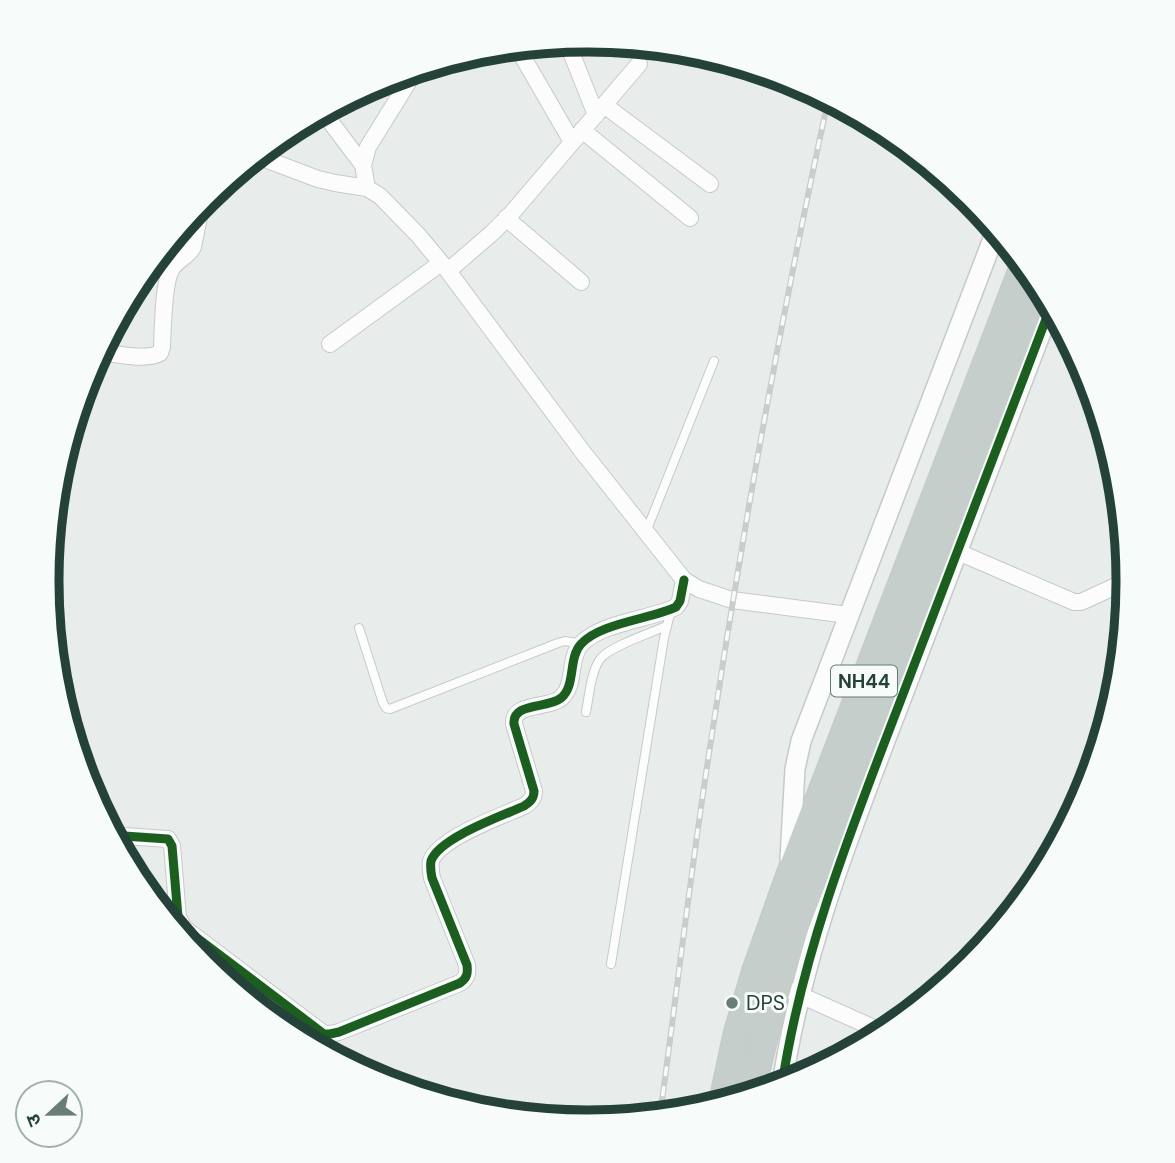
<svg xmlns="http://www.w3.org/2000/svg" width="1175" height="1163" font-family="'DM Sans','Noto Sans Devanagari',sans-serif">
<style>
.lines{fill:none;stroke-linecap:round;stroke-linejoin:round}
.service-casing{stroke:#c5cac8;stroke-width:10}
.minor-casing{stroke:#c5cac8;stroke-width:18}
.tertiary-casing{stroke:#c5cac8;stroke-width:22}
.trunk-casing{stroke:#c3ccc9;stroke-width:29}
.service{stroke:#fcfcfc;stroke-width:8}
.minor{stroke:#fcfcfc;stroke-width:16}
.tertiary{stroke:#fcfcfc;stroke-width:19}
.trunk{stroke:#c6cecc;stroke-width:26}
.rail-casing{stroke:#c9cdcc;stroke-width:6}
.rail{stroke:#f7fbf9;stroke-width:3.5;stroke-dasharray:10;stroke-linecap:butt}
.cycleway-casing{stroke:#f7fbf9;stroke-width:13}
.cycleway{stroke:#1b5e20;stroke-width:9}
.poi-dot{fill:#697e78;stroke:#f7fbf9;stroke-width:2.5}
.labels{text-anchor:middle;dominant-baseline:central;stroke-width:6;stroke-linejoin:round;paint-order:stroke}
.shield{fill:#f7fbf9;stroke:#637a73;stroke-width:2}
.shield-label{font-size:19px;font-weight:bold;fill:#24423a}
.poi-label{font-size:21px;fill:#24423a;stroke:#f7fbf9;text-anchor:start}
.rim{fill:none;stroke:#24423a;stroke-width:9}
</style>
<rect width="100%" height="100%" fill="#e8edeb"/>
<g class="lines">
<defs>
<path id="service" d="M646 532 714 361
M359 628 383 703 386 708 390 709 558 643 565 641 581 644
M586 712C589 697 591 670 601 658 611 646 651 633 666 626
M611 964 664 638 671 610"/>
<path id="minor" d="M567 42 596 115
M517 47 572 142
M604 105 710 184
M323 112 363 165
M582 130 690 218
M257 156 318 179 335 183 367 188 380 196 418 235 448 271 582 451 684 580 699 589 732 600 848 615
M367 188 363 165 368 147 415 71
M506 218 581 282
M448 271 492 233 511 214 639 64
M330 344 441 263
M99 352C115 354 147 361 160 353L162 347C163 328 163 285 171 270 176 260 188 257 193 247L202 202
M958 552 1074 602H1081L1129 580
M124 836 168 839 172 846 178 917 184 928 324 1034H330L339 1032 460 983C467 978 468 974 467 965L432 878C431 873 430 867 431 861 439 838 502 816 524 806 530 802 534 799 534 791L514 724C512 702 548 709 561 698 576 686 568 658 581 644 600 623 651 619 676 607L680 601 684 580
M791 991 885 1033"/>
<path id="tertiary" d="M790 859 795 769 801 741 996 231
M782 1085C802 952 852 827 900 702 951 570 1001 438 1051 306"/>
<path id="trunk" d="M750 1095 766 1030 793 933 1041 288
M722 1104 737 1034 756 970 789 877 1024 265"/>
</defs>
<!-- service casing -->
<use href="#service" class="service-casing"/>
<!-- minor casing -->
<use href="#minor" class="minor-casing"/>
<!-- tertiary casing -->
<use href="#tertiary" class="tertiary-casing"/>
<!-- trunk casing -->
<use href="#trunk" class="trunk-casing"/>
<!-- service -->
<use href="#service" class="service"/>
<!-- minor -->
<use href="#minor" class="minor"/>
<!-- tertiary -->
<use href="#tertiary" class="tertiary"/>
<!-- trunk -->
<use href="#trunk" class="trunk"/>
<defs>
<path id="rail" d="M187 943C234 976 280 1008 320 1049
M660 1116C676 997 690 878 708 760 741 538 781 318 828 100"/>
</defs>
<!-- rail casing -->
<use href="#rail" class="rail-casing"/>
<!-- rail -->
<use href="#rail" class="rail"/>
<defs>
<path id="cycleway" d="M124 836 168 839 172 846 178 917 184 928 324 1034H330L339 1032 460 983C467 978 468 974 467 965L432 878C431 873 430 867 431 861 439 838 502 816 524 806 530 802 534 799 534 791L514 724C512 702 548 709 561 698 576 686 568 658 581 644 600 623 651 619 676 607L680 601 684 580
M782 1085C802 952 852 827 900 702 951 570 1001 438 1051 306"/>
</defs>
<!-- cycleway casing -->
<use href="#cycleway" class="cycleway-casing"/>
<!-- cycleway -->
<use href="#cycleway" class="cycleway"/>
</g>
<!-- markers -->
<circle class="poi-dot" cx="732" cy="1003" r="7"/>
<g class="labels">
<!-- shield labels -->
<rect class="shield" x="831" y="665.5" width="66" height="31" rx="5"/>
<g class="shield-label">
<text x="864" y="681">NH44</text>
</g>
<!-- poi labels -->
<g class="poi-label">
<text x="746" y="1003">DPS</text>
</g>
</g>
<!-- crop -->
<path d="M0 0H1175V1163H0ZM587 52H588A528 528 0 0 1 1116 580V582A528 528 0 0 1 588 1110H587A528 528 0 0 1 59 582V580A528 528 0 0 1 587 52Z" fill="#f7fbf9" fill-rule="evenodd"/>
<path class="rim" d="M587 52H588A528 528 0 0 1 1116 580V582A528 528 0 0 1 588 1110H587A528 528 0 0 1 59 582V580A528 528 0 0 1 587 52Z"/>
<!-- north arrow -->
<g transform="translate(49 1114) rotate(248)"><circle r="33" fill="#f7fbf9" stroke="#a3b1ad" stroke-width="2"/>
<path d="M0-5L12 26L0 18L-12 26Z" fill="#697e78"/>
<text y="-10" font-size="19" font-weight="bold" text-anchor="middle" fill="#24423a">उ</text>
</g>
</svg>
